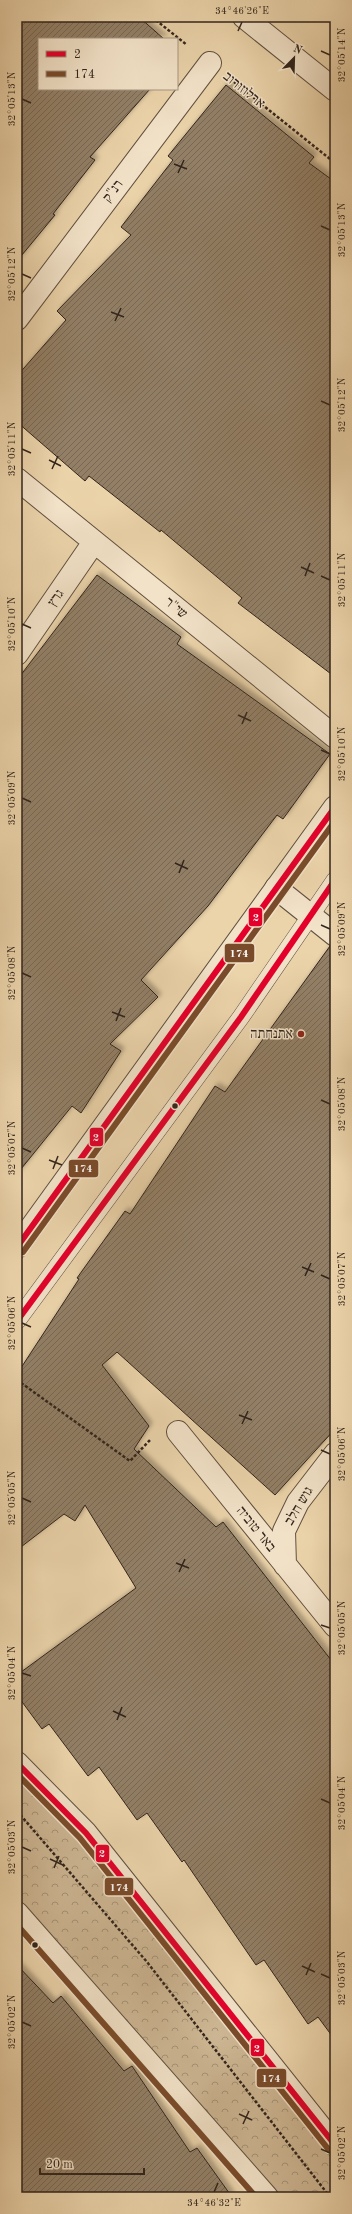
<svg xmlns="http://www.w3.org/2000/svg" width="352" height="2214" font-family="'Old Standard TT','Frank Ruhl Libre',serif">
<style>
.park{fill:url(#park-crowns);stroke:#7f6d57}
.building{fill:url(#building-hatch);stroke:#32251c;filter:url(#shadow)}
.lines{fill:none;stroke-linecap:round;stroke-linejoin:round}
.service-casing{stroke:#605040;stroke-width:18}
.minor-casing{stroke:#605040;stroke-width:24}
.tertiary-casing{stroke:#605040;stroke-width:24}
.path{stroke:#32251c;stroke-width:2.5;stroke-dasharray:3 2;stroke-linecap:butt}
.service{stroke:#f2e2c8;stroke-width:17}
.minor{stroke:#f2e2c8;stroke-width:22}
.tertiary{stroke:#f2e2c8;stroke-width:22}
.bus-1-casing{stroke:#f2e2c8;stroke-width:9}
.bus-2-casing{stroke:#f2e2c8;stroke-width:9}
.bus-1{stroke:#e4002b;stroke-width:6}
.bus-2{stroke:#7a4b2a;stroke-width:6}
.ticks{fill:none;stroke:#32251c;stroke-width:1.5}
.poi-dot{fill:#8f2418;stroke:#f2e2c8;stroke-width:1.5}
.bus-dot{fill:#32251c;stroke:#f2e2c8;stroke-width:1.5}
.labels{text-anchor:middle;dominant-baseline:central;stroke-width:3;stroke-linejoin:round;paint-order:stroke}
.street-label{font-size:14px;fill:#32251c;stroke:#f2e2c8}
.poi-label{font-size:14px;fill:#32251c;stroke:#f2e2c8;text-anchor:end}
.line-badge{stroke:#f2e2c8;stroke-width:1.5}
.badge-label{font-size:11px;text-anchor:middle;font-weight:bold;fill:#fff}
.neatline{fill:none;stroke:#32251c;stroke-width:1.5}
.ticks-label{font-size:10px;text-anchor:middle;fill:#32251c}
</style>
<defs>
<pattern id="park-crowns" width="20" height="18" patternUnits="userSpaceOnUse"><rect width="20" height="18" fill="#ccb592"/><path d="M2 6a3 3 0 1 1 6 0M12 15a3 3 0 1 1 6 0" fill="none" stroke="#a69376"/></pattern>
<pattern id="building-hatch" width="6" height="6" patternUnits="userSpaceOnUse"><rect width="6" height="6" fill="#927f66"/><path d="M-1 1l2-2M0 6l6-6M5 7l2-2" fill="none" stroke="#786853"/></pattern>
<filter id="shadow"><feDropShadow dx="3.5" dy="-3.5" stdDeviation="2" flood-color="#0004"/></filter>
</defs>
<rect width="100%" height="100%" fill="#ebd3aa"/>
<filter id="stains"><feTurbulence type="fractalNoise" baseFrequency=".005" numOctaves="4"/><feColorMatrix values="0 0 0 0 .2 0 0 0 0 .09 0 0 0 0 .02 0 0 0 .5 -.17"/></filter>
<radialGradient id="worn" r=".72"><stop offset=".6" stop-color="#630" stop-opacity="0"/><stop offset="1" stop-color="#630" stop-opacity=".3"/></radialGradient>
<!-- park -->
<path class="park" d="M17 1764 335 2155V2197H269L17 1913Z"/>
<!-- building -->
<path class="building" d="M17 17H139L164 39H39V89H150L90 157 95 160 53 214 55 215 17 261Z
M226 85 314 157 309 163 335 182V677L238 603 242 598 161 530 160 532 89 476 85 481 17 422V376L66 320 57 311 131 235 121 227 173 160 168 156Z
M97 575 181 637 177 644 330 754 283 819 277 815 208 906 141 980 158 997 110 1044 121 1051 81 1113 72 1106 17 1174V680Z
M330 946 335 947V1429L275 1495 117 1352 102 1365 149 1426 134 1449 216 1527 223 1522 335 1665V2040L318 2017 308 2024 264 1960 256 1965 184 1860 182 1862 147 1813 137 1820 99 1767 88 1776 49 1724 42 1729 17 1695V1675L136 1588 85 1505 75 1521 64 1514 17 1550V1374L79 1279 77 1278 125 1211 130 1214 215 1086 225 1092Z
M17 1965 53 2003 61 1996 124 2071 132 2066 190 2152 197 2148 232 2197H17Z"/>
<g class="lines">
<defs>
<path id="service" d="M17 1321 241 1017 335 880"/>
<path id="minor" d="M244 17 335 90
M17 319 210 63
M17 479 335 737
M17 654 94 542
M276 888 335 935
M178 1432 335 1626
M285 1565 284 1531 298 1502 335 1454"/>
<path id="tertiary" d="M17 1247 335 807
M17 1763 86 1833 335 2145
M17 1913 267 2197"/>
</defs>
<!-- service casing -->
<use href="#service" class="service-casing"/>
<!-- minor casing -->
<use href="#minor" class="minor-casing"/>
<!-- tertiary casing -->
<use href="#tertiary" class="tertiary-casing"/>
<!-- path -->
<path class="path" d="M152 17 187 45
M234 82 335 163
M17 1380 130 1461 150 1440
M17 1811 147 1962 330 2197"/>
<!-- service -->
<use href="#service" class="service"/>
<!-- minor -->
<use href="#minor" class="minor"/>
<!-- tertiary -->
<use href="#tertiary" class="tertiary"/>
<defs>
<path id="bus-1" d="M17 1247 335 807
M17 1321 241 1017 335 880
M17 1763 86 1833 335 2145"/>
<path id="bus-2" d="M23 1252 335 821
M17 1774 80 1838 329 2150
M17 1925 256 2197"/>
</defs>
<!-- bus-1 casing -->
<use href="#bus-1" class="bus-1-casing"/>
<!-- bus-2 casing -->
<use href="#bus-2" class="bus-2-casing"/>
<!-- bus-1 -->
<use href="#bus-1" class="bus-1"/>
<!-- bus-2 -->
<use href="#bus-2" class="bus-2"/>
</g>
<!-- ticks -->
<path class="ticks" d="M238 31 242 22M321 51 330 55M22 99 31 103M174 164 187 169M178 173 184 160M321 226 330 230M22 274 31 278M111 312 124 317M115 321 121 308M321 401 330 405M22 449 31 453M49 460 61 466M52 469 58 456M301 567 314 573M305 576 310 563M321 576 330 580M22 624 31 628M238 715 251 721M242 724 247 712M321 750 330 754M22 798 31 802M175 863 188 869M179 873 184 860M321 925 330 929M22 973 31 977M112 1012 125 1017M116 1021 121 1008M321 1100 330 1104M22 1148 31 1152M49 1160 62 1165M53 1169 58 1156M302 1267 314 1272M321 1275 330 1279M305 1276 311 1263M22 1323 31 1327M239 1415 252 1420M242 1424 248 1411M321 1450 330 1454M22 1498 31 1502M176 1563 189 1568M179 1572 185 1559M321 1625 330 1628M22 1673 31 1676M113 1711 126 1717M117 1720 122 1707M321 1799 330 1803M22 1847 31 1851M50 1859 63 1865M54 1868 59 1856M302 1966 315 1972M321 1974 330 1978M306 1975 311 1963M22 2022 31 2026M239 2114 252 2120M243 2124 249 2111M321 2149 330 2153M214 2192 218 2183"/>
<!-- markers -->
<circle class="poi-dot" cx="301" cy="1034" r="4"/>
<g class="bus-dot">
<circle cx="175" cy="1106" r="3.5"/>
<circle cx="35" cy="1945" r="3.5"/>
</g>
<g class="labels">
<!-- street labels -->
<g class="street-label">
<text transform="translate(244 90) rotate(39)">ארלוזורוב</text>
<text transform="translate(113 191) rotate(-53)">רנ"ק</text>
<text transform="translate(56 598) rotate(-55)">גרץ</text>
<text transform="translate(176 608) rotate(39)">שי"ר</text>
<text transform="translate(299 1506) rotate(-59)">גוש חלב</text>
<text transform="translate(256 1529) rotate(51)">באר טוביה</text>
</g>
<!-- poi labels -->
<g class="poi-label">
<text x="293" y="1034">אתנחתה</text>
</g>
</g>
<g class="line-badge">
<rect x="248" y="907" width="15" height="20" rx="4" fill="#e4002b"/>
<rect x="224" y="943" width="31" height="20" rx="4" fill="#7a4b2a"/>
<rect x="89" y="1127" width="15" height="20" rx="4" fill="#e4002b"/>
<rect x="68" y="1159" width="31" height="19" rx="4" fill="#7a4b2a"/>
<rect x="95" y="1844" width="15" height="19" rx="4" fill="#e4002b"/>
<rect x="104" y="1877" width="30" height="19" rx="4" fill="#7a4b2a"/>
<rect x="250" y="2038" width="15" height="19" rx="4" fill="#e4002b"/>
<rect x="256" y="2068" width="31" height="20" rx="4" fill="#7a4b2a"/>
</g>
<g class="badge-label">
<text x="256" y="921">2</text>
<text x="239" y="957">174</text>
<text x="96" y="1141">2</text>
<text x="83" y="1172">174</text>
<text x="102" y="1857">2</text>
<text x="119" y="1891">174</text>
<text x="257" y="2052">2</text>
<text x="271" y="2082">174</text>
</g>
<!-- margin -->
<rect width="352" height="2214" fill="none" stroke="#ebd3aa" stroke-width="44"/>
<!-- legend -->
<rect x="38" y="38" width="140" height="52" fill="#f2e2c8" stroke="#a59683"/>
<rect x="46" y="51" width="20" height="6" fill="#e4002b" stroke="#a59683"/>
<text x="74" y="58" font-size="12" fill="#32251c">2</text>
<rect x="46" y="71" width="20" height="6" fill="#7a4b2a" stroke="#a59683"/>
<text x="74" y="78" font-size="12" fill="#32251c">174</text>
<!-- north arrow -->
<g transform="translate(294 58) rotate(23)" stroke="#f2e2c8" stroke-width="3" paint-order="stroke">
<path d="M0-3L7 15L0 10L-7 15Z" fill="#32251c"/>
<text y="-6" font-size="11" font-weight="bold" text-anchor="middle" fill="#32251c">N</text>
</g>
<!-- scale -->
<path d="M40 2168v6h104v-6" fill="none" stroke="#32251c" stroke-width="2"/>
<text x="46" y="2168" font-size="12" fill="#32251c" stroke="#f2e2c8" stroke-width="3" paint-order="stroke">20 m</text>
<rect x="22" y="22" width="308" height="2170" class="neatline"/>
<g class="ticks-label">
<text x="242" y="14">34°46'26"E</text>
<text transform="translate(341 55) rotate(-90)" y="4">32°05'14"N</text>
<text transform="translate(11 99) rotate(-90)" y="4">32°05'13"N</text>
<text transform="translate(341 230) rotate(-90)" y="4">32°05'13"N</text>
<text transform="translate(11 274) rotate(-90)" y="4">32°05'12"N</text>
<text transform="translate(341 405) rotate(-90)" y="4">32°05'12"N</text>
<text transform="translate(11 449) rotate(-90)" y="4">32°05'11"N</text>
<text transform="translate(341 580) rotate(-90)" y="4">32°05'11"N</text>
<text transform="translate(11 624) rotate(-90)" y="4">32°05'10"N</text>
<text transform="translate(341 754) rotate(-90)" y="4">32°05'10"N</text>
<text transform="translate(11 798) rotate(-90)" y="4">32°05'09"N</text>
<text transform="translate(341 929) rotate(-90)" y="4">32°05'09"N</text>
<text transform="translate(11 973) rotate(-90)" y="4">32°05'08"N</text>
<text transform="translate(341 1104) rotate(-90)" y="4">32°05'08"N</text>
<text transform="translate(11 1148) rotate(-90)" y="4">32°05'07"N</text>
<text transform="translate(341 1279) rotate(-90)" y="4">32°05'07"N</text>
<text transform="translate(11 1323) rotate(-90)" y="4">32°05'06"N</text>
<text transform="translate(341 1454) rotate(-90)" y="4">32°05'06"N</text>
<text transform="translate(11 1498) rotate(-90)" y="4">32°05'05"N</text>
<text transform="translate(341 1628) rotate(-90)" y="4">32°05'05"N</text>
<text transform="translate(11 1673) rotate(-90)" y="4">32°05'04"N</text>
<text transform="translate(341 1803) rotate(-90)" y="4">32°05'04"N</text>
<text transform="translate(11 1847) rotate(-90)" y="4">32°05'03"N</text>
<text transform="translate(341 1978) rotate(-90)" y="4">32°05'03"N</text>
<text transform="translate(11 2022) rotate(-90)" y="4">32°05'02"N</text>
<text transform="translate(341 2153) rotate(-90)" y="4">32°05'02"N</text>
<text x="214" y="2206">34°46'32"E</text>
</g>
<rect width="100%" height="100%" filter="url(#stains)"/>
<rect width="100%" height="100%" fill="url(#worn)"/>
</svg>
